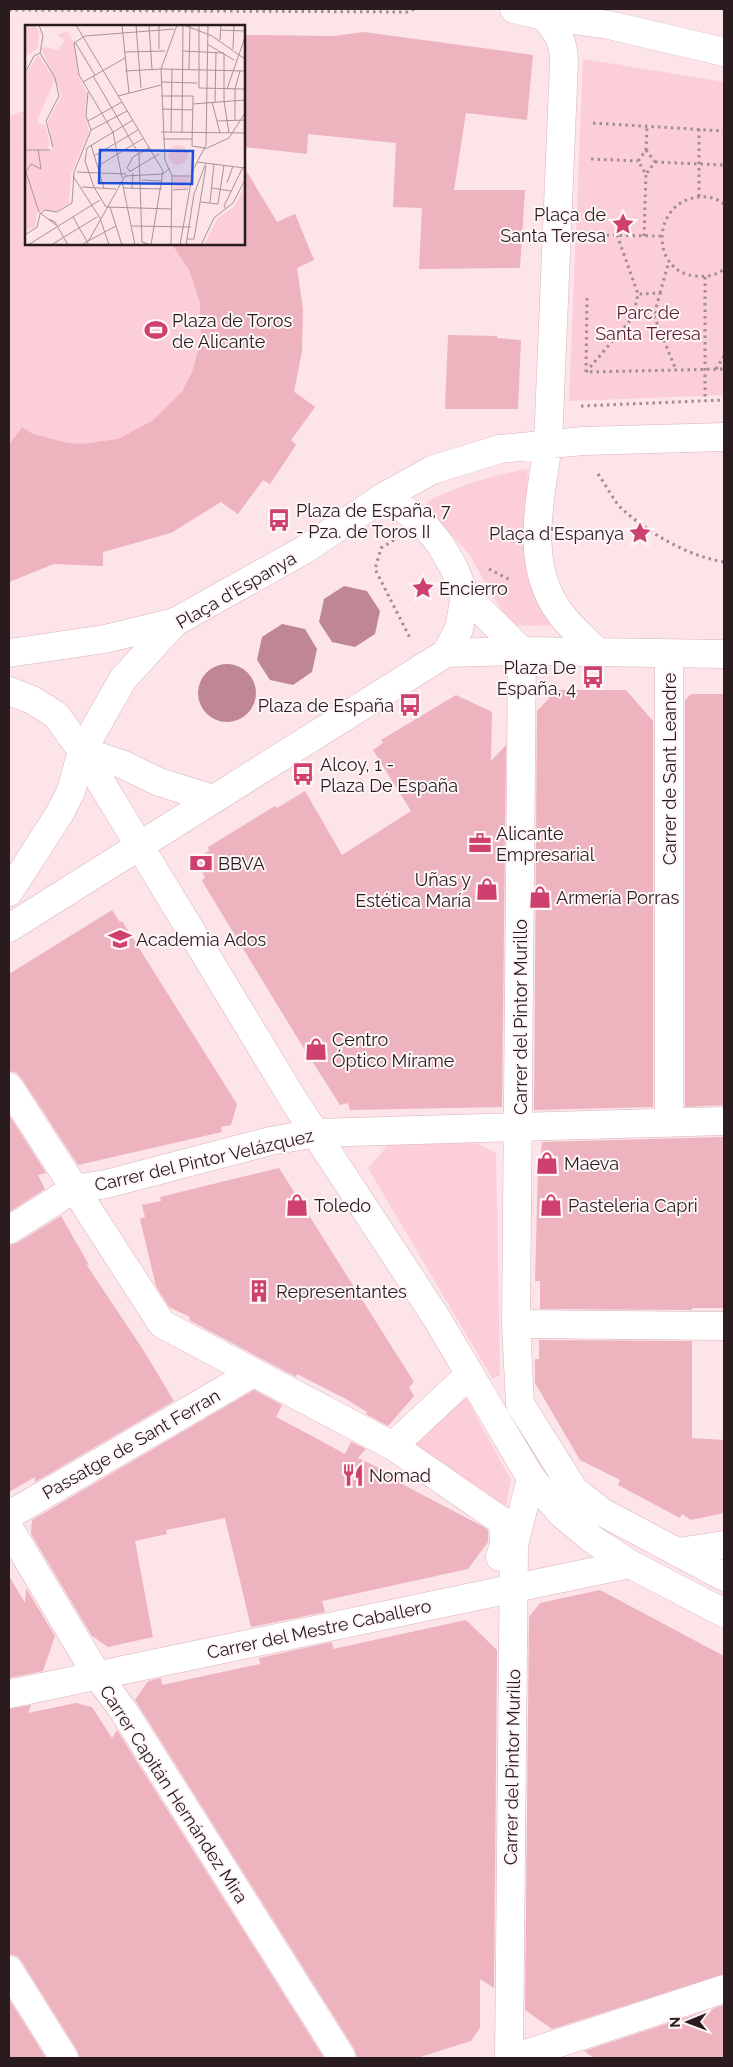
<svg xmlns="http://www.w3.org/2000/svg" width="733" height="2067" font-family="Raleway,sans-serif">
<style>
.green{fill:#fcced7}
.water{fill:#be8793}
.building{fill:#edb3bf}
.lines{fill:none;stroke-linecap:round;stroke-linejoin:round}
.minor-casing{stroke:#d9b3bb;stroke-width:29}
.major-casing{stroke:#d9b3bb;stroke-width:29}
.path{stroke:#a08d91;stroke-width:3;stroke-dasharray:2.5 4;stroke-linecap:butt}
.minor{stroke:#fff;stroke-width:28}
.major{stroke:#fff;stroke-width:28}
.labels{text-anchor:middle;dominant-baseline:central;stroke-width:4;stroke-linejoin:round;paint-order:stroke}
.poi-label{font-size:18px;fill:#291b1e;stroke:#fef6f7;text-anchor:start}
.park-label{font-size:18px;fill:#5f1c31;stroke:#fef6f7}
.street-label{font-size:18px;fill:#291b1e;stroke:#fef6f7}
.inset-road{fill:none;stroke:#a89498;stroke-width:1}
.view{fill:#1d4ed8;fill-opacity:0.15;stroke:#1d4ed8;stroke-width:2.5}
.inset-edge{fill:none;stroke:#291b1e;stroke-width:2.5}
</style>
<rect width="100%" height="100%" fill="#fce4e9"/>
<!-- green -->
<path class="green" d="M583 59 724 82V395L569 401Z
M26 110V244H244V175L256 188 277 222 295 214 314 260 297 268 294 391 315 407 291 440 296 445 270 484 263 480 238 514 218 500 9 580V116Z
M528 469 524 548 553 625 516 626 507 620 469 554 426 508 428 501C460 485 493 475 528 469Z
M476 1143 496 1153 500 1376 492 1378 368 1168 389 1144Z
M462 1390 511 1480 503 1522 401 1452Z"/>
<!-- water -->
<path class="water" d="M344 586 367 591 380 611 375 634 355 647 332 642 319 622 324 599Z
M282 624 305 629 317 649 312 672 293 685 270 680 257 660 262 637Z
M198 693a29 29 0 1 1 58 0a29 29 0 1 1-58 0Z"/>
<!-- building -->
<path class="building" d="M364 32 533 55 527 120 466 113 454 190H525L520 268 419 269 422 208 393 207 396 143 308 134 307 154 244 147V35L334 36Z
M244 167 277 222 295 214 314 260 297 268 303 309 302 351 294 392 315 407 291 440 296 445 270 484 263 480 238 514 221 502 171 533 103 552V566L54 564 9 582V445L22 427 33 434 67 443 82 444 118 439 152 421 182 392 192 372 201 341 200 303 189 270 172 244H244Z
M448 335 497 336V338L521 340 518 409H445Z
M557 690H626L653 721V1107L534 1110 537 711Z
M691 694H724V1105L685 1107V700Z
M456 695 492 712 491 761 506 745 502 1107 350 1110 348 1103 340 1105 298 1039 202 881 205 877 194 859 209 851 208 847 275 806 277 808 305 791 342 855 411 811 373 750 383 743 381 740Z
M112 910 120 922 122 921 237 1104 231 1125 221 1127 222 1132 78 1165 22 1079 17 1073 9 1071V974Z
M9 1115 46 1173 38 1175 45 1189 9 1212Z
M724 1137V1308H692V1310L540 1309V1281H535L538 1167 540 1164 542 1142Z
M279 1168 414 1382 409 1387 414 1396 388 1426 366 1414 367 1412 346 1399 297 1374 296 1377 189 1320 190 1317 169 1307 156 1286 140 1219 145 1217 142 1205 161 1201 160 1197Z
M61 1216 89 1265 86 1264 144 1351 174 1401 35 1482V1477L9 1492V1245L17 1243Z
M539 1340 692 1341V1438L724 1440V1513L691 1520 682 1514 680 1518 618 1485 620 1480 580 1460 535 1383V1359H539Z
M254 1390 282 1405 276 1417 312 1436 345 1454 351 1442 366 1449 358 1458 402 1479 400 1483 482 1526 488 1530V1542L468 1569 322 1601 325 1612 251 1627 225 1518 166 1530 167 1534 135 1541 153 1637 108 1647 92 1636 31 1534 32 1520Z
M9 1576 25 1603 26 1588 55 1636 43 1671 9 1678Z
M600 1590 724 1656V1974L552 2029 525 2010 529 1617 540 1603Z
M466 1620 497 1650 494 1988 480 1979V2028L471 2041 417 2058H357L355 2050 135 1700 148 1681 161 1678 162 1685 260 1664 259 1658 332 1642 333 1649Z
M76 1703 92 1707 112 1738 117 1730 324 2058H80L77 2050 22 1962 17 1956 9 1954V1709L31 1705 28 1713Z
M9 1999 46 2058H9Z
M724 2005V2058H594L584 2051Z"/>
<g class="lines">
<defs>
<path id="minor" d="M514 9 544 16 609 25 724 52
M544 16C557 31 564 41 564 62L548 443
M669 654V1123
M9 691 32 700 56 715 82 751 71 791 60 813 9 892
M9 1087 162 1324 393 1446 470 1374
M9 1230 74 1189 106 1184 270 1141 317 1133 724 1121
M516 1324 724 1326
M393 1446 503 1522 504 1545 500 1557
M9 1515 253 1373
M9 1528 97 1675 123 1710 342 2058
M678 1552 724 1545
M9 1694 630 1564
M9 1970 64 2058
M509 2058 514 1545 531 1478
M513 2058 724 1989"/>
<path id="major" d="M548 443C541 500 523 563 560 613 570 627 585 639 597 652
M385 496 422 522 440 544 454 568 465 595 522 651 516 1324 520 1404 574 1490 602 1512 724 1577
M9 653 105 639 175 622
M446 653 522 651 724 654
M82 751 296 1104 436 1317 531 1478 562 1514 592 1539 630 1564 724 1613
M82 751 123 679 175 622 304 550 385 496 432 470 500 449 583 441 724 437
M82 751 124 765 159 782 213 799
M9 928 446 653 459 629 465 595"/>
</defs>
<!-- minor casing -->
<use href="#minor" class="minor-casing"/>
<!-- major casing -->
<use href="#major" class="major-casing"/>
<!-- path -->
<path class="path" d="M9 10 407 12 414 9
M593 123 724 131
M699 129V197
M646 150 655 162 646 174 638 161 646 150 647 127
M591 159 638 161
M655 162 724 165
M724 204C717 198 707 196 699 197 652 201 649 271 695 276 705 277 716 276 724 269
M589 233V235L661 236
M617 235 638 294
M644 236 646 174
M705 277V401
M660 293 669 261
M587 298 586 372 724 369
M654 316 676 370
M716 369 724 356
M586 372 633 317 638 294 660 293 654 316 633 317
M581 406 724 400
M598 474C606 485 613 500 622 509 650 534 688 556 724 562
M394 540 381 548 375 569 411 640
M489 569 512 581"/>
<!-- minor -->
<use href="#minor" class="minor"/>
<!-- major -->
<use href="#major" class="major"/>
</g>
<!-- icons -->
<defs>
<symbol id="sight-bare" viewBox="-9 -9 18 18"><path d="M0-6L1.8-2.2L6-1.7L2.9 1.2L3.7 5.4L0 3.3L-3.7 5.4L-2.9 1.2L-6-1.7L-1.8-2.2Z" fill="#ce406e" stroke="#fef6f7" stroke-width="2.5" paint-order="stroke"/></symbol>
<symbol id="stadium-bare" viewBox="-9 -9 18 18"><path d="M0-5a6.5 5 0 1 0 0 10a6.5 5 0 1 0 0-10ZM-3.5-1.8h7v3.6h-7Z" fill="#ce406e" stroke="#fef6f7" stroke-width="2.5" paint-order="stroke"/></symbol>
<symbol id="bus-bare" viewBox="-9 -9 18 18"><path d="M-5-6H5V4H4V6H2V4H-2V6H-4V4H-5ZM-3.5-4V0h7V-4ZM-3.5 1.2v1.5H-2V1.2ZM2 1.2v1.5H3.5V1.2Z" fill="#ce406e" stroke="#fef6f7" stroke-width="2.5" paint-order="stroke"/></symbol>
<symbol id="office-bare" viewBox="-9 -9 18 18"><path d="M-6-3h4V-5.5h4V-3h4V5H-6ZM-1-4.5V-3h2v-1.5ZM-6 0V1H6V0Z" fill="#ce406e" stroke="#fef6f7" stroke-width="2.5" paint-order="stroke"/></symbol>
<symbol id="bank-bare" viewBox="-9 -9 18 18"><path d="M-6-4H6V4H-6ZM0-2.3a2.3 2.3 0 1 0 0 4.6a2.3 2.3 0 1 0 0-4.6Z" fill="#ce406e" stroke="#fef6f7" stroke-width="2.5" paint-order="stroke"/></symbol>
<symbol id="shop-bare" viewBox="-9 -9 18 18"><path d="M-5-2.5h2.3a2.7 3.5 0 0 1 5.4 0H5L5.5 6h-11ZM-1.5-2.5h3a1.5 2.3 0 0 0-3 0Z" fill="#ce406e" stroke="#fef6f7" stroke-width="2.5" paint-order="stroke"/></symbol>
<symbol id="school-bare" viewBox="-9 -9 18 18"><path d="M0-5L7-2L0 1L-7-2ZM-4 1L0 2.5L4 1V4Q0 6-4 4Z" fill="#ce406e" stroke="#fef6f7" stroke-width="2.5" paint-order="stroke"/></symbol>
<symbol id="building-bare" viewBox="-9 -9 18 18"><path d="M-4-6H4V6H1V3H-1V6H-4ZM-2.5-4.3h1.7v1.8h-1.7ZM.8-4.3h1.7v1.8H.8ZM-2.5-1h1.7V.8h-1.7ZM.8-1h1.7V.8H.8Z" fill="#ce406e" stroke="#fef6f7" stroke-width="2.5" paint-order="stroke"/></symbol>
<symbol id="restaurant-bare" viewBox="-9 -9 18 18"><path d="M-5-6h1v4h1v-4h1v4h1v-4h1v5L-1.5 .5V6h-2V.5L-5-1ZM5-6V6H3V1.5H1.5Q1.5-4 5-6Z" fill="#ce406e" stroke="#fef6f7" stroke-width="2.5" paint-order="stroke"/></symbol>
</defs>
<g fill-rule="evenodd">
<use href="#sight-bare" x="607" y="208" width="32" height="32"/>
<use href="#stadium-bare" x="140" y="314" width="32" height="32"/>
<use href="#bus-bare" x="263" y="504" width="32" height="32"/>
<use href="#sight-bare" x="624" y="517" width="32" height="32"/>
<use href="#sight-bare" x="407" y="572" width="32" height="32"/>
<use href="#bus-bare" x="577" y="661" width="32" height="32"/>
<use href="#bus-bare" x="394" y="689" width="32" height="32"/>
<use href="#bus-bare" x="287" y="758" width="32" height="32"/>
<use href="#office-bare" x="464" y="827" width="32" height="32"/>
<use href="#bank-bare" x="185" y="847" width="32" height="32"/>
<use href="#shop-bare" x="471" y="873" width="32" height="32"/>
<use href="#shop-bare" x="524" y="881" width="32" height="32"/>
<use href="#school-bare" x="104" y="923" width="32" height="32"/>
<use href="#shop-bare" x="300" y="1033" width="32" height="32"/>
<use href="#shop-bare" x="531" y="1147" width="32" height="32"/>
<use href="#shop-bare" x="281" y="1189" width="32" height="32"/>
<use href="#shop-bare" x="535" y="1189" width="32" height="32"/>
<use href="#building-bare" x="243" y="1275" width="32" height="32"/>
<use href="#restaurant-bare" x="337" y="1459" width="32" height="32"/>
</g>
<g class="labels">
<!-- poi labels -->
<g class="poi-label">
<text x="606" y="214" text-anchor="end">Plaça de<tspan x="606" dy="21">Santa Teresa</tspan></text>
<text x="172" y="320">Plaza de Toros<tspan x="172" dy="21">de Alicante</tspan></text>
<text x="296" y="510">Plaza de España, 7<tspan x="296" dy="21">- Pza. de Toros II</tspan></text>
<text x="624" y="533" text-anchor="end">Plaça d'Espanya</text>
<text x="439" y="588">Encierro</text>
<text x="576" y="667" text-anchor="end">Plaza De<tspan x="576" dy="21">España, 4</tspan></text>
<text x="394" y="705" text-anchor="end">Plaza de España</text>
<text x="320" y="764">Alcoy, 1 -<tspan x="320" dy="21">Plaza De España</tspan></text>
<text x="496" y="833">Alicante<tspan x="496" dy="21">Empresarial</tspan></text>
<text x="218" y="863">BBVA</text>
<text x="471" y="879" text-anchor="end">Uñas y<tspan x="471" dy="21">Estética María</tspan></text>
<text x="556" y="897">Armería Porras</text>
<text x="136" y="939">Academia Ados</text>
<text x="332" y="1039">Centro<tspan x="332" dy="21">Óptico Mírame</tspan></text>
<text x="564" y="1163">Maeva</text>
<text x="314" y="1205">Toledo</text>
<text x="568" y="1205">Pasteleria Capri</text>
<text x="276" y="1291">Representantes</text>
<text x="369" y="1475">Nomad</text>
</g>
<!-- park labels -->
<g class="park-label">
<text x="648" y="312">Parc de<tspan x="648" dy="21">Santa Teresa</tspan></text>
</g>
<!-- street labels -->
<g class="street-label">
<text transform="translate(236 590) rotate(-30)">Plaça d'Espanya</text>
<text transform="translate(669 769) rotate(-90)">Carrer de Sant Leandre</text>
<text transform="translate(520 1017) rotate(-90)">Carrer del Pintor Murillo</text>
<text transform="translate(204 1160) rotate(-13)">Carrer del Pintor Velázquez</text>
<text transform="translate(131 1444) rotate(-30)">Passatge de Sant Ferran</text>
<text transform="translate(319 1629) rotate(-12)">Carrer del Mestre Caballero</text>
<text transform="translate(512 1767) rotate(-89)">Carrer del Pintor Murillo</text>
<text transform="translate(174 1794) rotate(57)">Carrer Capitán Hernández Mira</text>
</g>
</g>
<!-- overview -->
<g transform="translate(25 25)">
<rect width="220" height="220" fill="#fce4e9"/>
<path d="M0 0H10L14 7 13 23 0 32ZM42 6 48 16 54 53 62 69 60 90 64 107 46 149 44 178 32 186H12L10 202 0 206V50L13 30 30 55 12 95 14 99 20 100 25 120 22 123 27 126 23 96 37 70 16 24 19 22 33 25 40 15 32 10ZM143 130a10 10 0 1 1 20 0a10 10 0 1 1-20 0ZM149 152H165L163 163 149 164ZM220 161V220H179L193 193 209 182Z" fill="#fcced7"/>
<path class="inset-road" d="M14 0 18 11 15 28 30 53 34 71 21 96 28 122M51 0 138 146 126 220M97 0 104 68M111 0 116 63M124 0 127 45M134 0V24M159 0 187 11 220 34M174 0V63L220 64M195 5 220 6M195 15 196 0M50 17 70 50M182 19 209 35M208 24 209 0M158 26 199 28M99 27 140 26M199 28V76L204 108M164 44 165 0M100 46 137 44 220 46M0 48 9 31 15 28M68 51 114 129 117 217 126 220M58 57 100 33M136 57 172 58M202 64 220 12V0M93 71 136 60M136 71H168L167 121 180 123M187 77 195 108M190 77 191 27M168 79 220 75M137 84 168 85M108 95 62 123 60 136 69 162 81 182 147 184M210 95V64L215 46M63 96 97 77M192 96 220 95M66 105 102 86M136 107 220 108M146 107 147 44M157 107 158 0M138 114H167M66 120 79 163M13 124 16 144 6 139 1 147 14 187 31 200M180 124 204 113 220 88M0 125H25M69 131 113 105M139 133 147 151 146 220M140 134 136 44 152 0M172 137 220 143M73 141 119 113M105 146 102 143 108 132 124 123M52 147 101 149M104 147 134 129M48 151 75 193 84 220M147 151H166M97 153 88 107 54 50 49 18 60 11 149 4M117 155 137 156M97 156 110 220M202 158 208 141M57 162 91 164M98 163 137 164M187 163 206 166M107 164 108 148M148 165 163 164M176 177 193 179 199 140M185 178 189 139M85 182 97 220M201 184 199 181 218 142M15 189 20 185 32 187 47 178 49 147 66 105 61 91 63 67M48 192 64 220M24 194 30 197 43 220M107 201 166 202M0 210 12 202 15 189M162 214H169L181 141M63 216 91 201M3 220 75 175M26 220 72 192M57 220 64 215 100 151 138 149 145 143M155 220 168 145 181 120 183 0M161 220 169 169 181 138M176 220 189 193 208 178 220 155"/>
<path class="view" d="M75 125 168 126 167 159 74 158Z"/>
<rect width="220" height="220" class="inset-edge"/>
</g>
<!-- border -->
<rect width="733" height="2067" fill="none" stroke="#291b1e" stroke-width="20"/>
<!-- north arrow -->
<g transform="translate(688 2022) rotate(269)" stroke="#fef6f7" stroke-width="4" paint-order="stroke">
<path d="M0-4L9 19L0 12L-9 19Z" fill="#291b1e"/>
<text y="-8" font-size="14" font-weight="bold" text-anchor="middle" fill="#291b1e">N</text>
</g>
</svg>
